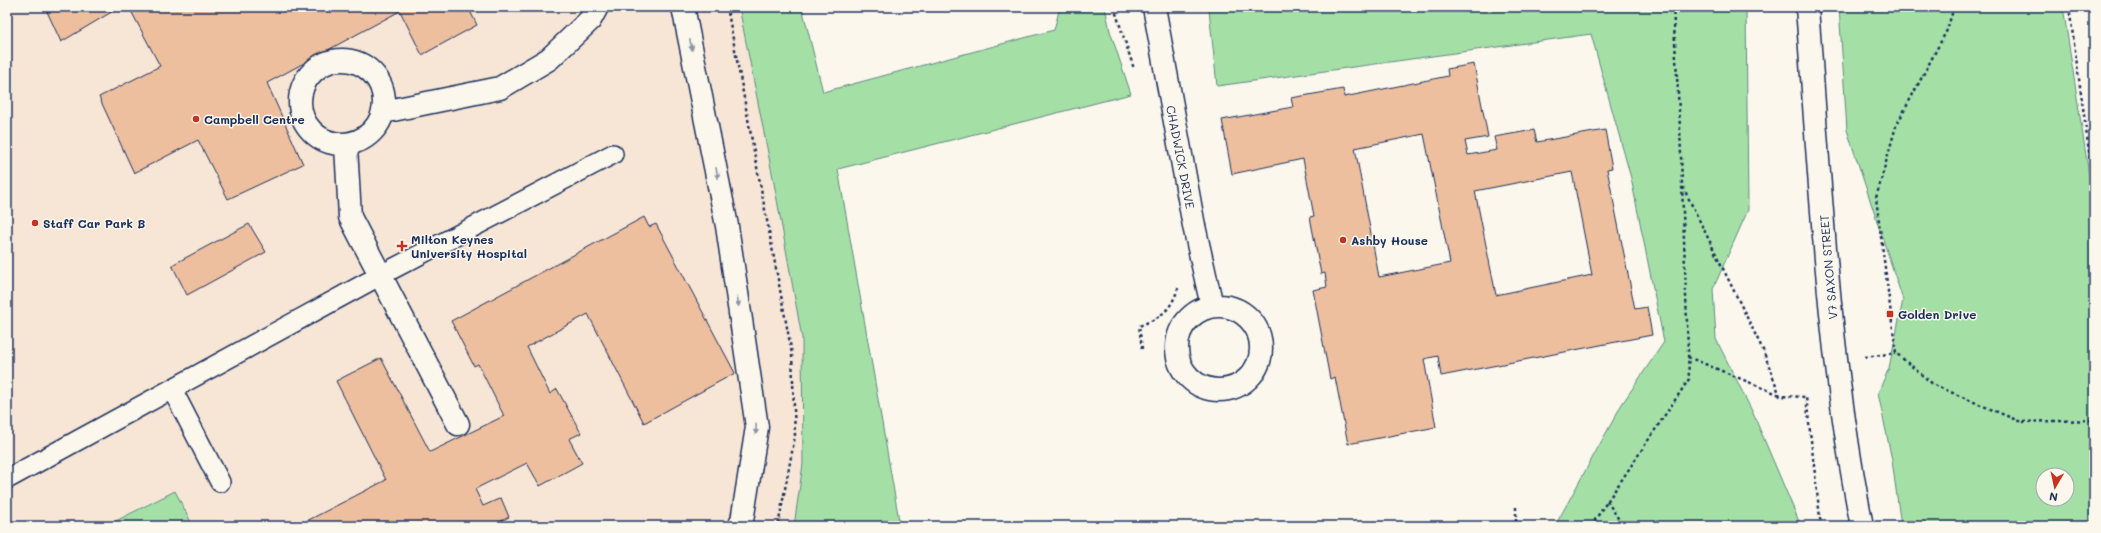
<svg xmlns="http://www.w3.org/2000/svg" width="2101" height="533" font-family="Mali,sans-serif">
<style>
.built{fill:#f7e6d5}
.green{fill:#a4e0a6;stroke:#608882;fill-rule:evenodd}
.building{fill:#eebf9e;stroke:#1b2f5e;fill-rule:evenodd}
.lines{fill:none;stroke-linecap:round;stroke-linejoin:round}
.service-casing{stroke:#1b2f5e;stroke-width:22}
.minor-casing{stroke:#1b2f5e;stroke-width:25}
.tertiary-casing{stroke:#1b2f5e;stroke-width:25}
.path{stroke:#1b2f5e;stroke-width:2.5;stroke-dasharray:3 3;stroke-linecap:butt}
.service{stroke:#fbf7ec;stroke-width:19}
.minor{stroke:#fbf7ec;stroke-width:22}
.tertiary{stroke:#fbf7ec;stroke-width:22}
.oneway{fill:#8b93a5}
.poi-dot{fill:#c8321e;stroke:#fbf7ec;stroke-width:1.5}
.labels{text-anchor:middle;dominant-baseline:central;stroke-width:3;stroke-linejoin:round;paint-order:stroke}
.poi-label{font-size:12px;font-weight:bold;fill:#1b2f5e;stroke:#fbf7ec;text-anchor:start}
.street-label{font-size:12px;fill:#1b2f5e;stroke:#fbf7ec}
</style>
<rect width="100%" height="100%" fill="#fbf7ec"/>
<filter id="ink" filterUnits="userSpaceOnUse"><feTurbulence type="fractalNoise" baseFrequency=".025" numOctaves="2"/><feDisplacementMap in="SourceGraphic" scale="8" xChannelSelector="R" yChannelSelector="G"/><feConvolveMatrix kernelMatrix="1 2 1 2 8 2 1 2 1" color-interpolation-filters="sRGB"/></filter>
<g filter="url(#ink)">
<!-- built -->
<path class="built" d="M7 7H751L841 526H7Z"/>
<!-- green -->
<path class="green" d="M739 7H802L823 92 1054 30 1060 7H1105L1110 31 1131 94 838 169 900 526H794L803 464 802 338 774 183Z
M1222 7H1746L1748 210 1713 289 1716 339 1752 411 1801 526H1555L1622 404 1664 342 1631 178 1591 34 1217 86 1209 10Z
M1839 7H2063L2094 207V520L2063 526H1901L1892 460 1878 393 1889 368 1903 300 1847 130ZM2043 475H2067V499H2043Z
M175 491 193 526H106Z"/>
<!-- building -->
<path class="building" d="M45 7H120L61 42Z
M129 7H468L477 25 422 55 400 11 267 83 303 164 228 199 198 140 134 173 99 97 160 66Z
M1474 64 1488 137 1465 141 1468 155 1497 150 1494 137 1534 130 1537 142 1605 130 1612 168 1607 169 1635 309 1647 307 1652 335 1441 376 1438 356 1424 359 1436 427 1348 444 1335 377 1330 379 1313 290 1327 287 1325 273 1321 274 1310 217 1314 216 1303 159 1232 174 1222 120 1293 107 1291 98 1343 89 1344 97 1448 76 1447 69ZM1424 134 1450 263 1379 277 1355 148ZM1572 172 1592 275 1496 295 1475 191Z
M644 217 649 227 656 224 735 373 644 423 588 314 527 347 550 394 557 389 581 433 569 439 582 463 540 486 527 463 475 489 483 506 501 498 509 517 491 526H297L386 480 336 381 381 358 430 452 504 416 478 364 474 366 451 321Z
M249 224 266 252 187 295 172 265Z"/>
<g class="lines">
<defs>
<path id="service" d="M172 389 220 482
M7 479 379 276 613 154"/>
<path id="minor" d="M683 7 727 226 757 427 742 521 739 526
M1154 7 1194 226 1212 306
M300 102a42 42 0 1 1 84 0a42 42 0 1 1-84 0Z
M383 112 500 88 549 59 590 20 597 7
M346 146 350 217 458 424
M1177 348a42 42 0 1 1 84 0a42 42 0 1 1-84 0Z"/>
<path id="tertiary" d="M1807 7C1820 180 1828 356 1862 526"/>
</defs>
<!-- service casing -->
<use href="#service" class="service-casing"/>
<!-- minor casing -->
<use href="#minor" class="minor-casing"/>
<!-- tertiary casing -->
<use href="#tertiary" class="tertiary-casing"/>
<!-- path -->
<path class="path" d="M727 7 792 354 795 436 778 526
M1114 7 1134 69
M1954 7 1947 30 1896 126 1876 198 1896 353 1934 385 2021 422 2094 420
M2069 7 2094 187
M1683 187 1763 350 1780 396 1806 397 1821 526
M1142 349 1139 326C1160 318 1171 311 1178 288
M1688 357 1780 395
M1865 357 1896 353
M1607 501 1623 526
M1516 507V526
M1591 526 1689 379 1680 128 1673 7"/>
<!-- service -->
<use href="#service" class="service"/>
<!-- minor -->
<use href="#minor" class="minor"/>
<!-- tertiary -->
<use href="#tertiary" class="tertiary"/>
</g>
<!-- one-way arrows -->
<defs><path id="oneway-solid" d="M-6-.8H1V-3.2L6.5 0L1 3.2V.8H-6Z"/></defs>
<g class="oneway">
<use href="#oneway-solid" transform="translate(691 45) rotate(78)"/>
<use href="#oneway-solid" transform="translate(717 173) rotate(79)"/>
<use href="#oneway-solid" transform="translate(738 301) rotate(82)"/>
<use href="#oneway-solid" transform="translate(756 429) rotate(93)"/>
</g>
</g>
<!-- markers -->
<g class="poi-dot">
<circle cx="196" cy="119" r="4"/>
<circle cx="35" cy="223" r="4"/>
<circle cx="1343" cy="240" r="4"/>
<path d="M400 240h4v4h4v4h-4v4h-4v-4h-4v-4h4z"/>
<rect x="1886" y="310" width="8" height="8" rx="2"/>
</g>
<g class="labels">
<!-- poi labels -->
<g class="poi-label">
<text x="204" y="119">Campbell Centre</text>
<text x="43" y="223">Staff Car Park B</text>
<text x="411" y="239">Milton Keynes<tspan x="411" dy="14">University Hospital</tspan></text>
<text x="1351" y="240">Ashby House</text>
<text x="1898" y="314">Golden Drive</text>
</g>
<!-- street labels -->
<g class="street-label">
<text transform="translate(1181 157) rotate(79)">CHADWICK DRIVE</text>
<text transform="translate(1828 267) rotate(-95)">V7 SAXON STREET</text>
</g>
</g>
<!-- margin -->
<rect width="2101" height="533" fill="none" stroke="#fbf7ec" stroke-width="24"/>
<rect x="12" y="12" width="2077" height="509" fill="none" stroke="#1b2f5e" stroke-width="1.5" filter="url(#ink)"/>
<!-- north arrow -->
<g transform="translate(2055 487) rotate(189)"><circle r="19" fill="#fbf7ec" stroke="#a1a7b3"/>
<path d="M0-3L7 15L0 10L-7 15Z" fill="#c8321e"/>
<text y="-6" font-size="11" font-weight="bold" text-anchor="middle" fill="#1b2f5e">N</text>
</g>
</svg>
